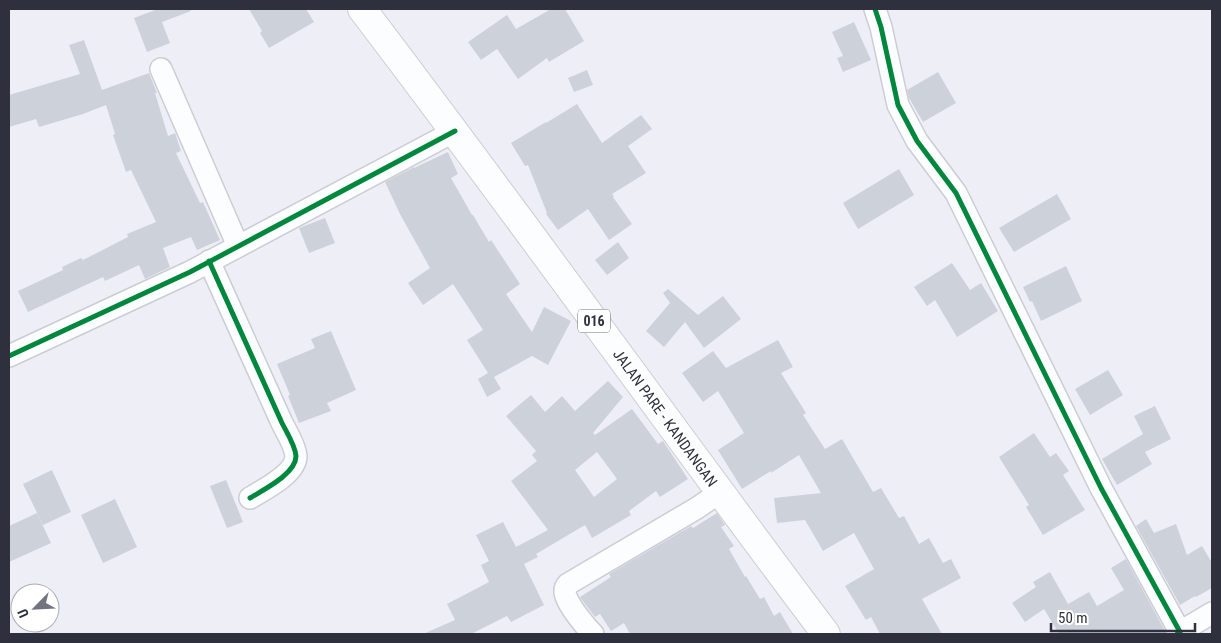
<svg xmlns="http://www.w3.org/2000/svg" width="1221" height="643" font-family="'Roboto Condensed',sans-serif">
<style>
.building{fill:#cdd1da;fill-rule:evenodd}
.lines{fill:none;stroke-linecap:round;stroke-linejoin:round}
.minor-casing{stroke:#cbccd6;stroke-width:24}
.primary-casing{stroke:#cbccd6;stroke-width:30}
.minor{stroke:#fcfdfe;stroke-width:21}
.primary{stroke:#fcfdfe;stroke-width:28}
.cycleway-casing{stroke:#fff;stroke-width:8}
.cycleway{stroke:#00873e;stroke-width:5}
.labels{text-anchor:middle;dominant-baseline:central;stroke-width:4;stroke-linejoin:round;paint-order:stroke}
.shield{fill:#fff;stroke:#6d6e77;stroke-width:1}
.shield-label{font-size:14px;font-weight:bold;fill:#2f303d}
.street-label{font-size:15px;fill:#2f303d;stroke:#fff}
</style>
<rect width="100%" height="100%" fill="#eeeff6"/>
<!-- building -->
<path class="building" d="M158 9H190L191 11 162 22 170 43 147 52 134 18Z
M249 9H306L314 22 269 48 260 33 262 31Z
M551 9H565L584 41 549 62 547 58 518 79 497 49 481 60 468 42 507 15 516 29Z
M854 22 871 60 843 72 837 58 843 56 832 32Z
M84 40 102 90 149 73 157 93H155L168 136 175 133 181 151 176 153 200 203 203 202 220 240 197 250 191 237 163 248 170 267 145 279 139 265 105 281 103 277 28 312 18 291 63 270 62 267 81 258 83 260 128 237 127 234 156 222 131 170 126 172 113 135 115 134 106 105 83 114 39 127 36 119 9 127V95L80 74 69 45Z
M587 70 593 85 574 92 568 78Z
M938 72 956 103 923 122 909 98 907 90Z
M577 104 602 143 641 115 652 129 628 146 646 173 612 194 614 196 613 197 632 224 609 240 588 209 558 230 546 214 547 213 528 165 525 166 511 143 546 122V123Z
M448 152 458 174 451 178 472 215H473L489 242 491 240 520 284 506 294 532 332 544 307 571 321 548 365 532 356 494 377 501 389 487 397 478 379 488 373 467 340 483 330 453 284 423 305 408 283 430 268 400 214 385 182 414 167V168Z
M899 169 914 195 858 229 843 203Z
M1057 194 1071 219 1014 252 999 228Z
M325 218 335 243 309 253 299 228Z
M618 242 629 258 607 275 595 260Z
M952 263 970 290 981 283 998 311 957 337 935 300 927 306 914 287Z
M1066 266 1082 301 1041 321 1032 301 1030 302 1023 287Z
M668 289 698 315 723 296 741 319 704 348 685 322 664 347 646 331 670 303 663 293Z
M331 331 356 390 327 403 331 411 299 423 288 396 290 395 277 364 315 348 311 339Z
M778 340 793 367 781 373 806 413 803 415 825 449 842 439 873 492 881 488 899 518 904 516 919 544 929 538 943 563 951 559 961 578 922 599 942 634H880L871 617 866 620 845 586 874 569 854 533 823 551 805 520 777 523 774 498 821 493 799 455 771 473V471L742 489 718 450 744 433 718 391 703 402 682 373 713 351 726 368Z
M1108 370 1123 395 1090 415 1075 389Z
M608 381 623 397 593 433 595 435 632 409 658 444 663 441 688 479 660 497 656 491 629 511 631 515 592 538 585 525 536 554 538 557 524 564 544 605 511 622 507 616 471 634H423L455 620 447 604 489 582 481 565 489 561 476 535 503 522 516 547 548 530 511 481 537 461 532 455 536 451 506 416 531 395 545 412 562 396 575 411ZM597 452 617 479 594 497 575 470Z
M1155 406 1171 439 1145 452 1152 464 1117 485 1102 459 1143 434 1134 416Z
M1034 433 1050 457 1056 453 1069 471 1063 475 1085 510 1043 535 1026 507 1029 505 999 457Z
M52 470 71 512 43 525 23 484Z
M226 480 243 522 227 528 210 486Z
M115 499 137 547 103 563 81 515Z
M37 513 51 543 9 562V526Z
M717 513 725 525 721 527 734 546 729 549 745 577 746 576 760 599 764 597 774 616 780 612 793 634H630L624 623 611 631 600 614 595 617 582 600 580 597 611 577 609 574 691 526 693 528Z
M1146 519 1154 533 1176 524 1187 555 1202 546 1212 563V588L1196 597 1195 596 1180 605 1136 526Z
M1126 559 1165 631V634H1059L1044 609 1025 622 1012 603 1036 587 1033 582 1050 572 1068 604 1089 592 1097 606 1124 590 1111 568Z"/>
<g class="lines">
<defs>
<path id="minor" d="M875 9 881 27 898 105 917 141 956 193 1101 488 1180 632 1177 634
M161 69 238 246
M209 261 282 423C287 433 295 445 296 456 296 474 263 490 250 498
M9 356 190 272 455 131
M1180 632 1212 613
M593 634C586 627 564 601 565 591 565 588 566 586 568 584L697 508 720 492"/>
<path id="primary" d="M362 9C519 215 670 427 826 634"/>
</defs>
<!-- minor casing -->
<use href="#minor" class="minor-casing"/>
<!-- primary casing -->
<use href="#primary" class="primary-casing"/>
<!-- minor -->
<use href="#minor" class="minor"/>
<!-- primary -->
<use href="#primary" class="primary"/>
<defs>
<path id="cycleway" d="M875 9 881 27 898 105 917 141 956 193 1101 488 1180 632 1177 634
M209 261 282 423C287 433 295 445 296 456 296 474 263 490 250 498
M9 356 190 272 455 131"/>
</defs>
<!-- cycleway casing -->
<use href="#cycleway" class="cycleway-casing"/>
<!-- cycleway -->
<use href="#cycleway" class="cycleway"/>
</g>
<g class="labels">
<!-- shield labels -->
<rect class="shield" x="578" y="309.5" width="32" height="23" rx="4"/>
<g class="shield-label">
<text x="594" y="321">016</text>
</g>
<!-- street labels -->
<g class="street-label">
<text transform="translate(665 418) rotate(54)">JALAN PARE - KANDANGAN</text>
</g>
</g>
<!-- border -->
<rect width="1221" height="643" fill="none" stroke="#2f303d" stroke-width="20"/>
<!-- north arrow -->
<g transform="translate(35 608) rotate(246)"><circle r="24" fill="#ffffff" stroke="#acacb1"/>
<path d="M0-4L9 19L0 12L-9 19Z" fill="#72737e"/>
<text y="-8" font-size="14" font-weight="bold" text-anchor="middle" fill="#2f303d">U</text>
</g>
<!-- scale -->
<path d="M1051 623v8h144v-8" fill="none" stroke="#2f303d" stroke-width="2.5"/>
<text x="1058" y="623" font-size="15" fill="#2f303d" stroke="#ffffff" stroke-width="4" paint-order="stroke">50 m</text>
</svg>
